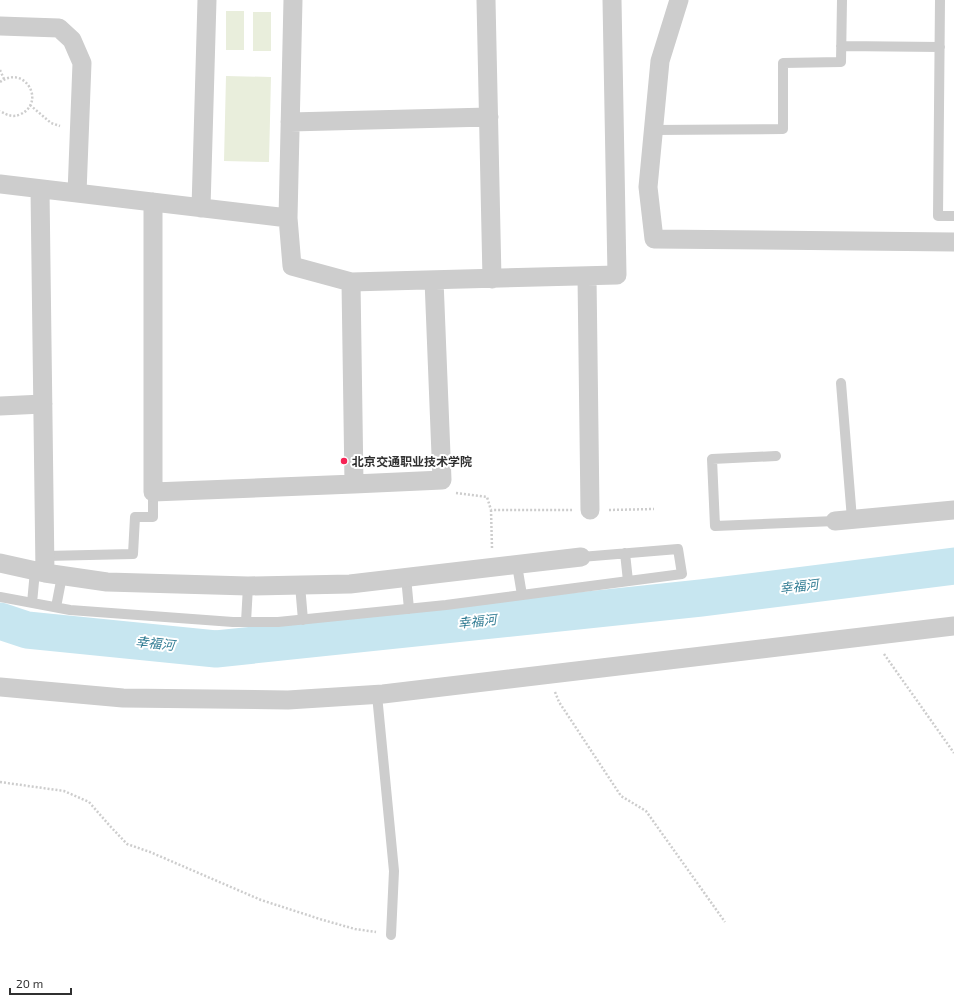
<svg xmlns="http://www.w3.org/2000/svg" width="954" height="1004" font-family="'Exo 2','Noto Sans SC',sans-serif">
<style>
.green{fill:#e9eedc}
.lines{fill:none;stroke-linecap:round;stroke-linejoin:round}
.river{stroke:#c7e6f0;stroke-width:37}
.path{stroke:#cdcdcd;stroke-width:2.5;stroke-dasharray:2 2;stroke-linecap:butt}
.service{stroke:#cdcdcd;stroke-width:10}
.minor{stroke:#cdcdcd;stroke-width:19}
.poi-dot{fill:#f62254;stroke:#fff;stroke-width:1.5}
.labels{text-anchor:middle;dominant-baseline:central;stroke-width:4;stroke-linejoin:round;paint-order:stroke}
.poi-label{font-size:12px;font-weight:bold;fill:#303030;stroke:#fff;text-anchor:start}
.water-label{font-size:13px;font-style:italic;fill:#337d94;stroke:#fff}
</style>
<rect width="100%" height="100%" fill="#fff"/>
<!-- green -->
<path class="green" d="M226 11H244V50H226Z
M253 12H271V51H253Z
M226 76 271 77 269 162 224 161Z"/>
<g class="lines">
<!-- river -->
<path class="river" d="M0 621 27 630 216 649 701 598 954 566"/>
<!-- path -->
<path class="path" d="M0 70 4 79
M0 82C25 64 46 102 21 114 13 118 7 115 0 111
M30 105 51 123 60 126
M456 493 487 497 491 510H572
M491 510 492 548
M609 510 654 509
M884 654 954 753
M555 692 559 702 621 796 646 811 725 922
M0 782 64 791 89 802 110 826 127 844 150 852 261 900 323 920 355 929 376 932"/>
<!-- service -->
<path class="service" d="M940 0 938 216H954
M841 46 940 47
M653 130 783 129V63L841 62 842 0
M841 383 852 519
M776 456 712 459 715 526 835 521
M625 553 628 581
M45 556 133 554 135 517H153V492
M517 565 522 595
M406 577 409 609
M300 585 303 620
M0 597 70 610 233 622H278L446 605 682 574 678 549 581 557
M32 603 35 571
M56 607 62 576
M246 622 248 586
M377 695 394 871 391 935"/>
<!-- minor -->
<path class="minor" d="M486 0 492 279
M679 0 660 61 648 187 654 239 954 242
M0 26 59 28 72 40 82 63 77 193
M290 122 489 117
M0 184 288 218 292 266 351 282 617 275 612 0
M40 189 45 573
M153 202V492L354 484 351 282
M201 208 207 0
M288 218 293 0
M587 276 590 510
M0 406 43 404
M354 484 442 480 434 280
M835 521 954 510
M0 563 45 573 107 582 248 586 350 584 581 557
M0 687 123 698 288 700 383 694 954 626"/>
</g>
<!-- markers -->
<circle class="poi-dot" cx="344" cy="461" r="4"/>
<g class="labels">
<!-- poi labels -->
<g class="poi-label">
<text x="352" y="461">北京交通职业技术学院</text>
</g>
<!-- water labels -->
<g class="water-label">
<text transform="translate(799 586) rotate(-7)">幸福河</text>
<text transform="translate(477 621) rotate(-6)">幸福河</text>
<text transform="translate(155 643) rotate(6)">幸福河</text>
</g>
</g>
<!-- scale -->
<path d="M10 988v6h61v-6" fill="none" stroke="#303030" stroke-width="2"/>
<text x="16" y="988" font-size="12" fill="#303030" stroke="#ffffff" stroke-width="3" paint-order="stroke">20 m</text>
</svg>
